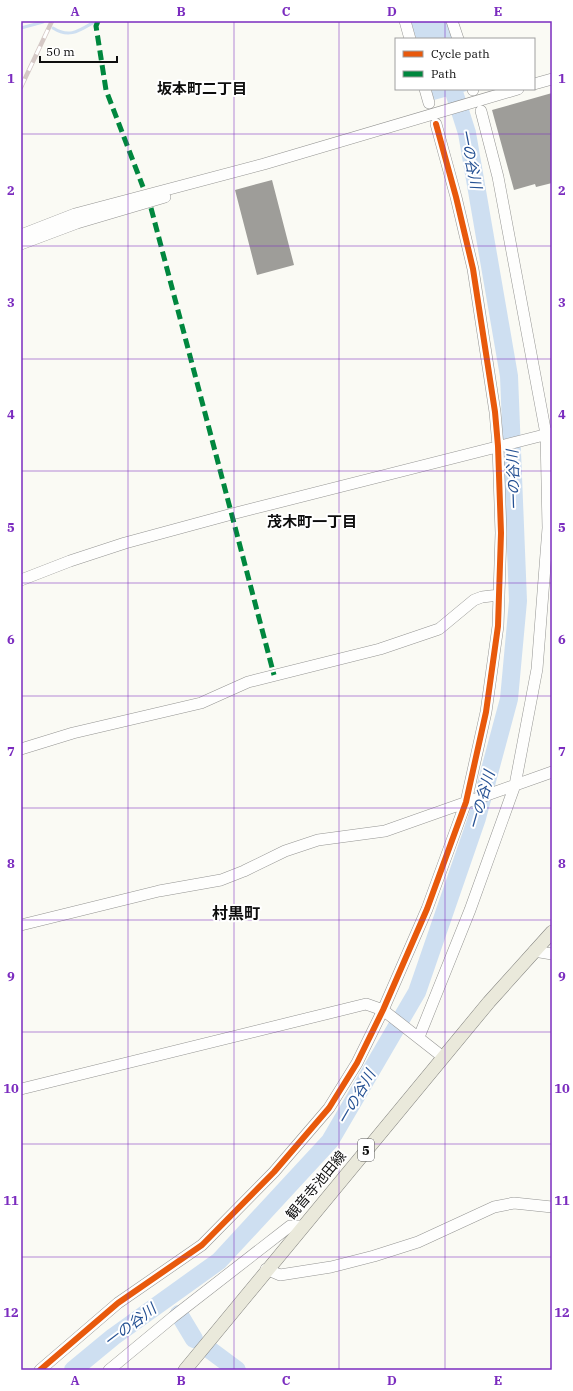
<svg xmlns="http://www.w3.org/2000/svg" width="573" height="1391" font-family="'IBM Plex Serif','Noto Sans JP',serif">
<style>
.water{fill:#cedff1}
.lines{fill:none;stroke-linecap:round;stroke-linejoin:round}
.stream{stroke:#cedff1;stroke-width:3}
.river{stroke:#cedff1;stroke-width:18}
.building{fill:#9e9d99}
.minor-casing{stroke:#949492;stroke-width:12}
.major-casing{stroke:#82827f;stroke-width:14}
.minor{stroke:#fefefd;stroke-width:11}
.major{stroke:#eae9db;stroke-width:13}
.rail-casing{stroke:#d5c9c6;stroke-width:4.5}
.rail{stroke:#fff;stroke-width:3;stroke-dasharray:9;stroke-linecap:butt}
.quiet{stroke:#00873e;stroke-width:5;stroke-dasharray:10 5;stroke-linecap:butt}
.cycleway-casing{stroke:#fff;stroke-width:8}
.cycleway{stroke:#e8590c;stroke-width:6}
.grid{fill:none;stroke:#7b2cbf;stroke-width:1;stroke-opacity:0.55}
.labels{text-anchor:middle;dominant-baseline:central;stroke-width:4;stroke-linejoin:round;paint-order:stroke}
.shield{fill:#fff;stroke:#565656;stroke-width:1}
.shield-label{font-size:13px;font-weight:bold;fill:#0e0e0e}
.street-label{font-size:14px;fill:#0e0e0e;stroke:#fff}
.neighbourhood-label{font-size:15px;font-weight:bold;fill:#0e0e0e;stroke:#fff}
.water-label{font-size:15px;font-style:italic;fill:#255193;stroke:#fff}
.quarter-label{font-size:16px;font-weight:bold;fill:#0e0e0e;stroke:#fff}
.neatline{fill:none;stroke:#7b2cbf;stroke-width:1.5}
.grid-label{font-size:13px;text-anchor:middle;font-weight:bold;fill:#7b2cbf}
</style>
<rect width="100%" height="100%" fill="#fafaf4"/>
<!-- water -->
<path class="water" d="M411 21H449L455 39H416Z
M431 89H470V90L434 100Z"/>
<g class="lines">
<!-- stream -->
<path class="stream" d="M21 28 43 22
M53 28C70 39 80 30 96 21"/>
<!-- river -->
<path class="river" d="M179 1314 194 1339
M210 1350 237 1370
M73 1370 113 1337 219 1261 330 1141 417 992 477 818 509 699 518 601 509 376 467 133 453 89"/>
</g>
<!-- building -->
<path class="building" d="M552 93V183L536 187 535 184 514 190 492 110Z
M272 180 294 265 257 275 235 190Z"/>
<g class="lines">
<defs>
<path id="minor" d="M405 21 410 39
M452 21 458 39
M534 84 552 79
M425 89 429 103
M473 89V90
M21 235 75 214 264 164 518 89
M21 244 77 223 165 197
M21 580 70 561 125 543 232 514 552 433
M21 749 73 733 201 703 248 682 380 649 439 629 474 600 482 597 499 595
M21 925 159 891 221 880 244 871 285 851 318 840 385 831 552 772
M534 951 552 954
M419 1037 470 910 515 785 537 669 548 528 546 434 498 177 481 111
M21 1089 366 1004 383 1010 443 1057
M266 1269 280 1275 331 1267 374 1256 418 1242 494 1207 514 1203 552 1207
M40 1370 118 1303 202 1245 274 1172 329 1108 357 1063 383 1010 427 909 466 802 486 712 498 626 501 533 498 446 495 412 473 269 456 197 436 124
M109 1370 173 1317 290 1226H303"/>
<path id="major" d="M185 1370 489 1002 552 932"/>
</defs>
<!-- minor casing -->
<use href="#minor" class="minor-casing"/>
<!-- major casing -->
<use href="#major" class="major-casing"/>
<!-- minor -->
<use href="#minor" class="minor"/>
<!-- major -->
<use href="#major" class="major"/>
<defs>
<path id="rail" d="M21 87 52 21"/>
</defs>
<!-- rail casing -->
<use href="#rail" class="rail-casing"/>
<!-- rail -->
<use href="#rail" class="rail"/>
<!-- quiet -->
<path class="quiet" d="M98 21 96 26 106 90 143 187
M151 208 274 675"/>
<defs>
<path id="cycleway" d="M40 1370 118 1303 202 1245 274 1172 329 1108 357 1063 383 1010 427 909 466 802 486 712 498 626 501 533 498 446 495 412 473 269 456 197 436 124"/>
</defs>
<!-- cycleway casing -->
<use href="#cycleway" class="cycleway-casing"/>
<!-- cycleway -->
<use href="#cycleway" class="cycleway"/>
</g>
<!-- grid -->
<path class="grid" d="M128 21V1370M234 21V1370M339 21V1370M445 21V39M445 89V1370M21 134H552M21 246H552M21 359H552M21 471H552M21 583H552M21 696H552M21 808H552M21 920H552M21 1032H552M21 1144H552M21 1257H552"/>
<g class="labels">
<!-- shield labels -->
<rect class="shield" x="358" y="1139" width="16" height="22" rx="3"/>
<g class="shield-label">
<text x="366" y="1150">5</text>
</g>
<!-- street labels -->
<g class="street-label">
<text transform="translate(316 1185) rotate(-50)">観音寺池田線</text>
</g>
<!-- neighbourhood labels -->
<g class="neighbourhood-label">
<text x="202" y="88">坂本町二丁目</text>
<text x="312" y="521">茂木町一丁目</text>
</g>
<!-- water labels -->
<g class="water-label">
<text transform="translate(471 159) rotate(79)">一の谷川</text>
<text transform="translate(513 480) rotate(-92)">一の谷川</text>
<text transform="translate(481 800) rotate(-74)">一の谷川</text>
<text transform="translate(356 1097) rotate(-60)">一の谷川</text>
<text transform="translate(130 1325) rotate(-37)">一の谷川</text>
</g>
<!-- quarter labels -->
<g class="quarter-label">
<text x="236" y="913">村黒町</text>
</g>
</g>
<!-- border -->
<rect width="573" height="1391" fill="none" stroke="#ffffff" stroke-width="44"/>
<!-- legend -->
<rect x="395" y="38" width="140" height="52" fill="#ffffff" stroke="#9f9f9f"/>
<rect x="403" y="51" width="20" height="6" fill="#e8590c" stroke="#9f9f9f"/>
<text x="431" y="58" font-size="12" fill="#0e0e0e">Cycle path</text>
<rect x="403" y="71" width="20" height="6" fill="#00873e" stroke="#9f9f9f"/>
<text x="431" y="78" font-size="12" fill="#0e0e0e">Path</text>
<!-- scale -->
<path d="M40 56v6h77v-6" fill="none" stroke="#0e0e0e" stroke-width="2"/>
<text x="46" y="56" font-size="12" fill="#0e0e0e" stroke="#ffffff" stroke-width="3" paint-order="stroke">50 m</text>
<rect x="22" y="22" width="529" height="1347" class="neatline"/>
<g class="grid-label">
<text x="75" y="16">A</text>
<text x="181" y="16">B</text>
<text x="286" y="16">C</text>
<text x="392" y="16">D</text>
<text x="498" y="16">E</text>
<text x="11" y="83">1</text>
<text x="562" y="83">1</text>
<text x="11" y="195">2</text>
<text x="562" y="195">2</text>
<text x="11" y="307">3</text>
<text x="562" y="307">3</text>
<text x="11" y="419">4</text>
<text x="562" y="419">4</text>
<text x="11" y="532">5</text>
<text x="562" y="532">5</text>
<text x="11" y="644">6</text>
<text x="562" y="644">6</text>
<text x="11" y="756">7</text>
<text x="562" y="756">7</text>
<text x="11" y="868">8</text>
<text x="562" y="868">8</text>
<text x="11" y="981">9</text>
<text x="562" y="981">9</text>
<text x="11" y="1093">10</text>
<text x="562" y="1093">10</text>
<text x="11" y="1205">11</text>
<text x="562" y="1205">11</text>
<text x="11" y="1317">12</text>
<text x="562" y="1317">12</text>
<text x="75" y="1385">A</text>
<text x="181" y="1385">B</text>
<text x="286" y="1385">C</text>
<text x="392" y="1385">D</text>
<text x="498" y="1385">E</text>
</g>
</svg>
